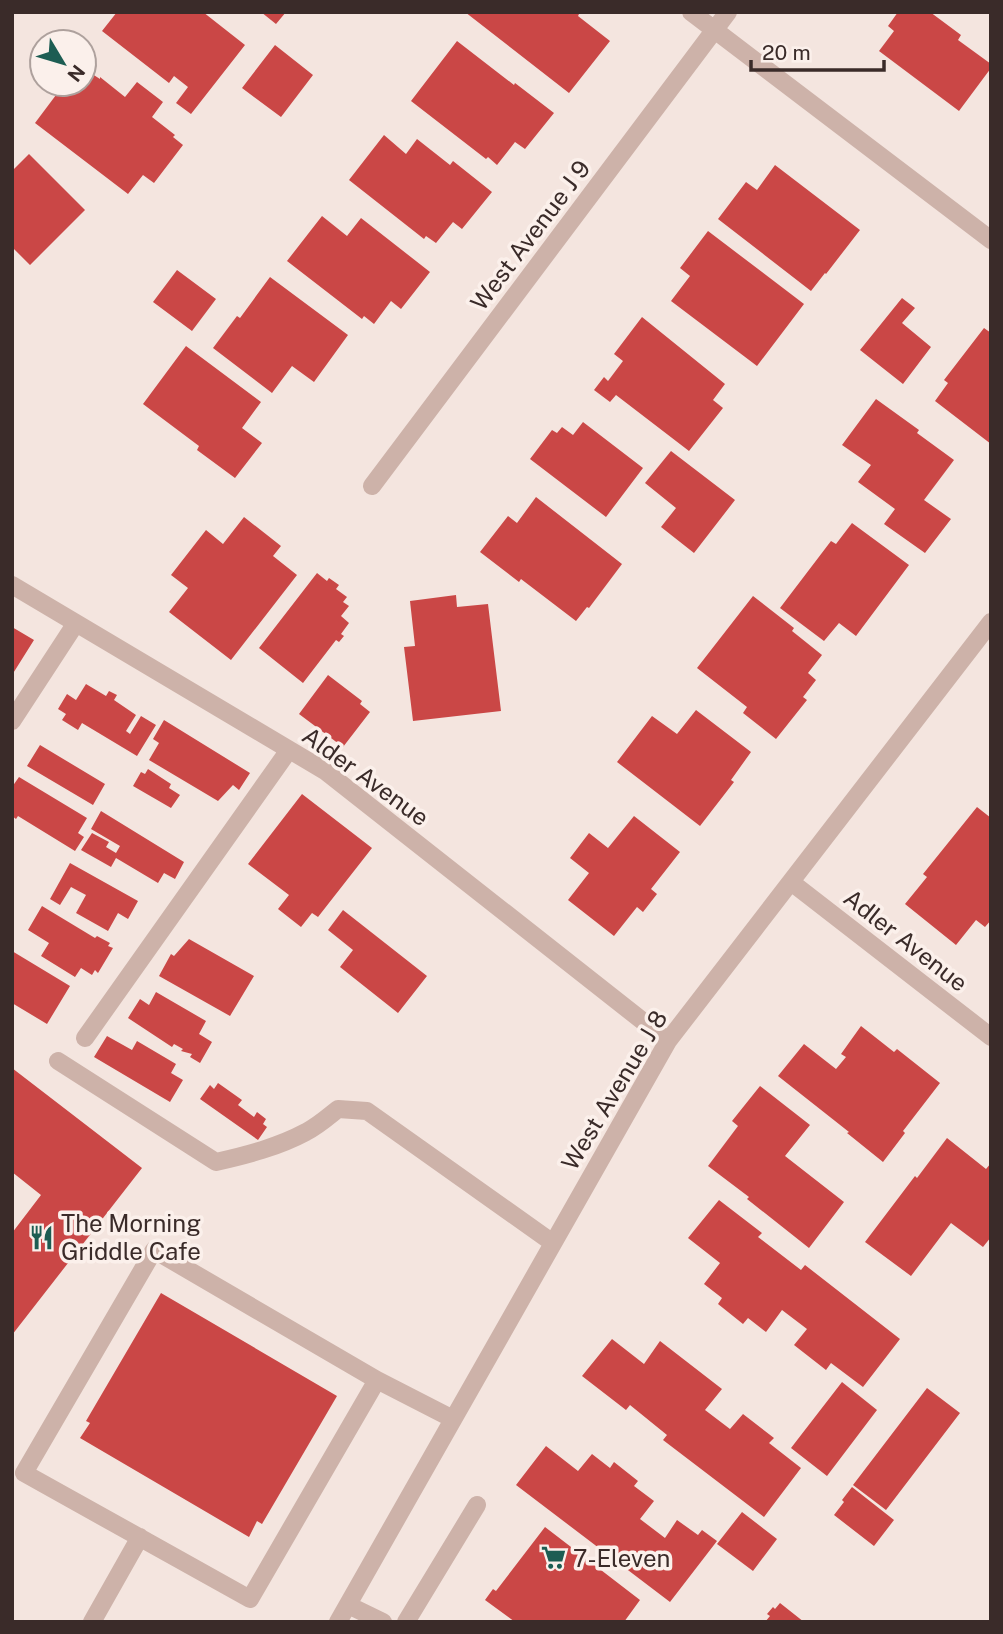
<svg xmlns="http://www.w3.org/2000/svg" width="1003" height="1634" font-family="'Public Sans',sans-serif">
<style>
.building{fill:#ca4746}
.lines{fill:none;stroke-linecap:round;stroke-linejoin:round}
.minor{stroke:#cdb2a9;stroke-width:18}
.labels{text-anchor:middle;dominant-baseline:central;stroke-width:7;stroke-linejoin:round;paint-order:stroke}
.street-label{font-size:24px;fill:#3a2b29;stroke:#fbf0eb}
.poi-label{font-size:24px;fill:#3a2b29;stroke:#fbf0eb;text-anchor:start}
</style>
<rect width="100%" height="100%" fill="#f4e5df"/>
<!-- building -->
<path class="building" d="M117 12H203L245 45 191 114 176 103 188 87 174 76 169 83 102 31Z
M261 12H286L276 24Z
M465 12H577L579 14 578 16 610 41 569 93Z
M898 12H930L961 35 958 40 991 64V68L959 111 879 51 894 31 888 26Z
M457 41 514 85 515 83 554 113 525 149 515 142 497 165 488 157 486 159 411 101Z
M275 45 313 75 281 117 242 88Z
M89 72 100 79V77L125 97 137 82 163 102 152 117 175 135 173 137 183 145 154 183 143 175 128 194 35 123 62 87 71 94 79 84H84V78Z
M384 135 406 154 417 139 450 165 453 161 492 192 462 229 453 222 436 243 426 236 424 239 349 180Z
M29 154 85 210 30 265 12 247V171Z
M775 165 860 230 826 274 825 273 811 291 718 219 746 182 757 190Z
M322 216 347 236 361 218 430 272 401 309 391 301 374 324 364 316 362 319 287 261Z
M708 231 804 304 757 366 671 301 690 276 680 268Z
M177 270 216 299 192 331 153 302Z
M270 277 348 335 314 382 292 366 272 393 213 348 237 316 240 318Z
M902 298 915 308 902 323 931 347 903 384 860 350Z
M642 317 725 384 713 400 723 408 689 451 616 395 610 402 594 390 604 377 608 381 623 361 614 354Z
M984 328 991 333V444L935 401 948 383 944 380Z
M186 346 261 402 242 428 262 443 235 478 197 450 199 446 143 404Z
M876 399 919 430 917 433 954 460 924 500 951 519 925 553 884 524 895 509 858 482 871 465 842 445Z
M583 422 643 468 606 517 530 459 552 430 557 433 562 427 573 435Z
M671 451 735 500 694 553 661 527 676 508 645 483Z
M536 497 622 564 589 608 587 607 576 621 521 579 519 582 480 552 508 516 517 523Z
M244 517 281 546 273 556 297 575 231 660 169 612 188 588 171 575 206 530 223 544Z
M852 523 909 565 856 636 839 623 824 641 780 608 831 541 836 544Z
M317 573 327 581 329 578 339 585 336 589 347 597 343 602 349 606 341 616 349 623 341 634 344 636 339 642 336 640 303 683 259 648Z
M456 595 457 607 488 604 501 711 413 721 404 647 415 646 410 601Z
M753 596 794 628 792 631 822 655 808 673 816 680 803 697 807 700 776 739 743 713 747 707 697 668Z
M12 627 34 640 12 675Z
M328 675 362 701 360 704 370 712 343 747 299 714Z
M86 684 106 696 109 691 117 695 114 700 136 715 126 731 130 734 141 716 156 725 137 756 82 723 78 730 62 720 66 714 58 709 67 694 76 700Z
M696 710 751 752 731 780 734 782 700 826 617 762 652 716 677 734Z
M164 720 250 773 239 790 233 785 218 801 149 760 159 743 153 739Z
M40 745 105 784 93 805 27 766Z
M148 769 171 784 169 788 180 795 171 808 133 786 141 772 145 774Z
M19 777 87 818 78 833 84 837 75 851 18 816 16 819 12 816V787Z
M302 794 372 848 318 917 312 913 301 927 278 909 289 895 248 864Z
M977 807 991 818V920L985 927 976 920 956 945 905 904 927 877 923 874Z
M101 811 184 862 175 879 164 873 158 883 116 858 111 867 81 850 92 833 109 842 106 847 116 853 120 846 91 829Z
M634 816 680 852 651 889 657 894 643 912 637 907 614 936 568 900 589 873 570 858 589 833 608 848Z
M70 863 138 901 128 919 118 913 108 931 76 913 86 895 71 887 60 905 50 899Z
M42 906 95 938 97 936 110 943 108 946 113 948 98 973 95 970 92 975 81 968 75 977 41 956 49 943 28 930Z
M343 910 427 976 398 1013 340 967 353 950 328 930Z
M189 939 254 976 230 1016 159 976 171 954 174 956Z
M12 951 70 986 47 1024 12 1003Z
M156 992 206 1021 199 1034 212 1042 200 1063 190 1057 192 1054 181 1051 183 1049 174 1044 172 1047 128 1018 140 999 149 1005Z
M861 1026 894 1052 897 1049 940 1083 903 1131 905 1133 883 1162 847 1133 849 1132 778 1076 804 1044 836 1069 846 1057 841 1054Z
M107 1036 132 1050 137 1041 176 1064 171 1073 183 1080 170 1102 94 1057Z
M12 1068 142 1168 12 1335V1233L41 1195 12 1172Z
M218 1083 242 1100 238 1105 254 1117 257 1112 266 1119 263 1124 267 1127 258 1140 200 1099 210 1085 214 1089Z
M760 1086 810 1125 785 1156 844 1202 809 1248 747 1199 749 1197 708 1166 738 1126 732 1121Z
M947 1138 986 1169 991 1163V1237L983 1247 951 1223 911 1276 865 1242 915 1176 917 1178Z
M719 1200 762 1233 758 1237 801 1270 805 1265 900 1339 863 1387 831 1363 826 1370 794 1345 807 1329 782 1310 766 1332 748 1318 743 1324 718 1304 722 1298 704 1284 720 1263 688 1238Z
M161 1293 337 1396 262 1524 257 1521 249 1537 80 1438 90 1423 86 1421Z
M612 1339 644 1364 660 1341 722 1389 705 1410 730 1429 743 1414 774 1438 769 1443 801 1468 764 1517 663 1440 667 1435 630 1405 626 1410 582 1376Z
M842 1382 877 1410 827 1476 791 1448Z
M927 1388 960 1413 886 1510 853 1485Z
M546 1446 578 1471 592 1454 610 1468 614 1462 638 1481 634 1486 654 1501 640 1519 665 1538 677 1520 698 1535 702 1530 717 1541 670 1602 516 1485Z
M852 1487 894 1520 874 1546 834 1515 844 1502 842 1500Z
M742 1512 777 1539 753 1571 717 1544Z
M545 1527 640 1600 624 1622H515L485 1600 493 1589 496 1591Z
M780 1603 804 1622H765L770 1616 767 1614 773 1607 775 1609Z"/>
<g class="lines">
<!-- minor -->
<path class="minor" d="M691 12 991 240
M372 486 728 12
M12 585 325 771 668 1041
M12 721 76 623
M791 882 991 1037
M85 1038 289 750
M58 1061 216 1162C247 1155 278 1147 306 1132 318 1126 328 1117 338 1109L367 1111 553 1243
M154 1250 377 1380 250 1599 24 1473Z
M377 1380 453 1419
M348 1605 383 1622
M92 1622 140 1537
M338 1622 668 1041 991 622
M406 1622 477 1505"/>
</g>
<!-- icons -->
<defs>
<symbol id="restaurant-bare" viewBox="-9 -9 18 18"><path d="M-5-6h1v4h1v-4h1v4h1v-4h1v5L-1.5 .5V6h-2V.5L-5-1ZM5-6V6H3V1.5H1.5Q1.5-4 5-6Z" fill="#1d5d53" stroke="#fbf0eb" stroke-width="2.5" paint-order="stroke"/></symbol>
<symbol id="supermarket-bare" viewBox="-9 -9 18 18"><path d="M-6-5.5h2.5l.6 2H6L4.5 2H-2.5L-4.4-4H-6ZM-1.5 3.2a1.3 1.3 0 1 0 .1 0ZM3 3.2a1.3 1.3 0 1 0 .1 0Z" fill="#1d5d53" stroke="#fbf0eb" stroke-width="2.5" paint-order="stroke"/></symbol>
</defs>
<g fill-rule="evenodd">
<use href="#restaurant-bare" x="24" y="1220" width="35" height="35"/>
<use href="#supermarket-bare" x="536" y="1540" width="35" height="35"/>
</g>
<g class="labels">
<!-- street labels -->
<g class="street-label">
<text transform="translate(530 235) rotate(-53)">West Avenue J 9</text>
<text transform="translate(366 776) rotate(36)">Alder Avenue</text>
<text transform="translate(906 940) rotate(38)">Adler Avenue</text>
<text transform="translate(614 1090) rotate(-59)">West Avenue J 8</text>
</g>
<!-- poi labels -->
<g class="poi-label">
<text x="61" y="1223">The Morning<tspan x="61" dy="28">Griddle Cafe</tspan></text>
<text x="573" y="1558">7-Eleven</text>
</g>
</g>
<!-- border -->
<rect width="1003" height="1634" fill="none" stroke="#3a2b29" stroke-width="28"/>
<!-- north arrow -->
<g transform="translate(63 63) rotate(128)"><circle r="33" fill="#fbf0eb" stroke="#aea19d" stroke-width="2"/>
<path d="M0-5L12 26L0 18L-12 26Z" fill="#1d5d53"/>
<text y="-10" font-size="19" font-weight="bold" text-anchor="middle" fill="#3a2b29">N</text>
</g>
<!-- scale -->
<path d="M751 60v10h133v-10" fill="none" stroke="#3a2b29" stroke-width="3.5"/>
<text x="762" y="60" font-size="21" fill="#3a2b29" stroke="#fbf0eb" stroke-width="5" paint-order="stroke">20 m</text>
</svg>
